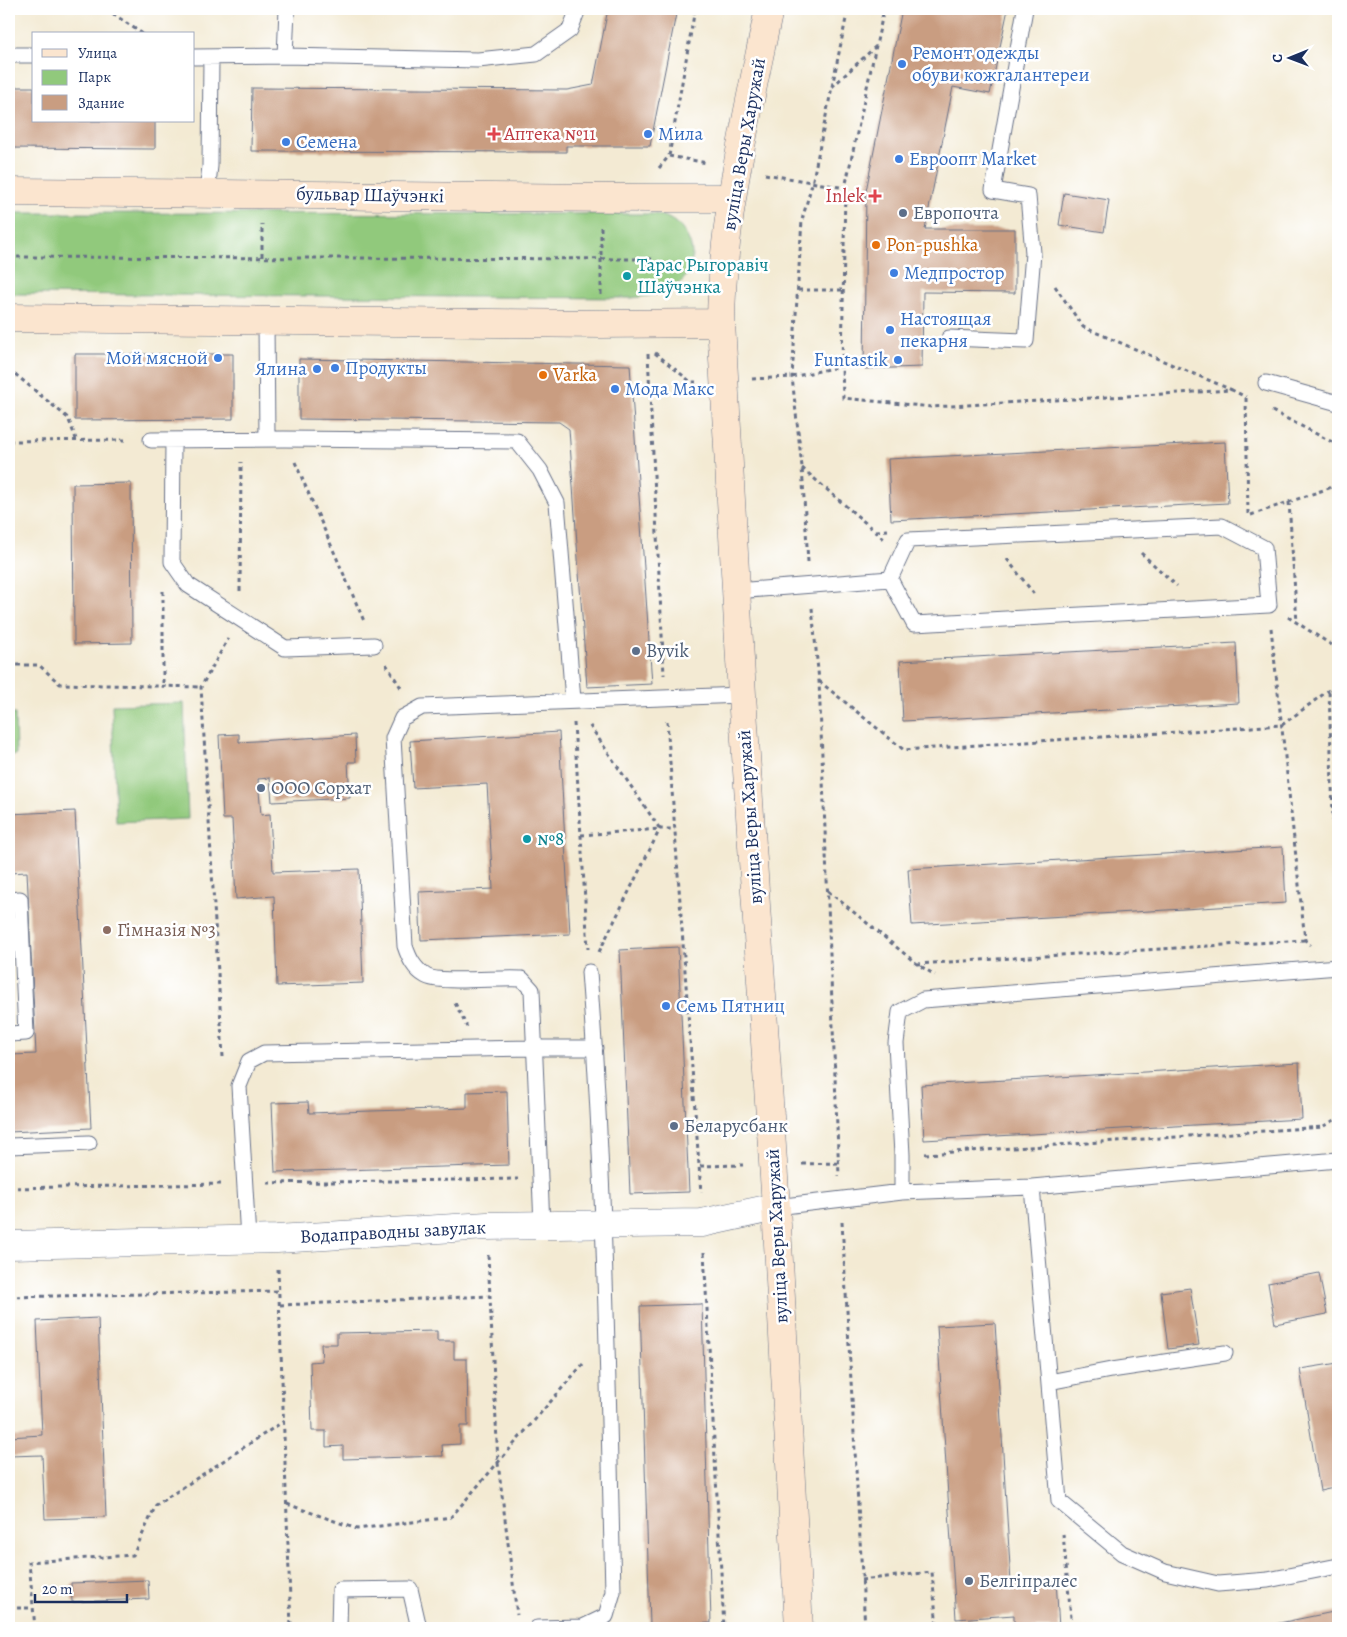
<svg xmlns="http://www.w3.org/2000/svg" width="1347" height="1637" font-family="Alegreya,serif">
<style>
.green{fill:#91c97c;stroke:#567c6d}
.building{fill:#c99d81}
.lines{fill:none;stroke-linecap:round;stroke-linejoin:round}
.lane-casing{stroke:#677087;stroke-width:17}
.street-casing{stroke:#677087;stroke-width:29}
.secondary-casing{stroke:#677087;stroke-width:29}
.path{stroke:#677087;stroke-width:3;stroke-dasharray:4 4;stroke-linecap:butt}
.lane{stroke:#fff;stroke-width:15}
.street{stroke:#fff;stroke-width:28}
.secondary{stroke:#fbe5cf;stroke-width:28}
.shop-dot{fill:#3f7fe0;stroke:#fff;stroke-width:2}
.health-dot{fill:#e0444e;stroke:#fff;stroke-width:2}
.service-dot{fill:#5c6f8a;stroke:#fff;stroke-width:2}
.food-dot{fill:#e8710a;stroke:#fff;stroke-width:2}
.culture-dot{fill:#0f9aa8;stroke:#fff;stroke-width:2}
.education-dot{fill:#8d6e63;stroke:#fff;stroke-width:2}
.labels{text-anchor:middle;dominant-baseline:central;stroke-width:5;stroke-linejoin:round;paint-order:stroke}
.shop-label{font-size:19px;fill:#366cbe;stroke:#fff;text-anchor:start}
.health-label{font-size:19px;fill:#be3a42;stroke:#fff;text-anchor:start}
.street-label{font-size:19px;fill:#1b2f5e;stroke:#fff}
.service-label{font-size:19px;fill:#4e5e75;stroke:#fff;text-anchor:start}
.food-label{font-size:19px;fill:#c56008;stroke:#fff;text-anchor:start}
.culture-label{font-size:19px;fill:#0d838f;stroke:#fff;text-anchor:start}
.education-label{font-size:19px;fill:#785e54;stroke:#fff;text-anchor:start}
</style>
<rect width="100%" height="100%" fill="#fff"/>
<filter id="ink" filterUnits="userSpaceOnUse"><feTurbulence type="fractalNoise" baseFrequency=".02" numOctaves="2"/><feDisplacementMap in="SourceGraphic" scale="10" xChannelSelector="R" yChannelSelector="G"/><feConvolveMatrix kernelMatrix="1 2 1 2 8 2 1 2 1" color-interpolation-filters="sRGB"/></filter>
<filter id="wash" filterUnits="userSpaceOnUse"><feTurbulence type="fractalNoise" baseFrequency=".0096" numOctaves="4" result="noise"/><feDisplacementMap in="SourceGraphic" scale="20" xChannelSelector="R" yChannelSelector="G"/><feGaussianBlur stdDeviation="1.12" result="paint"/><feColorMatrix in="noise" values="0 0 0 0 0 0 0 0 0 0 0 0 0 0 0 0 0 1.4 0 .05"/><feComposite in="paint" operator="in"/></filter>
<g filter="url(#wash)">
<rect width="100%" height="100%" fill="#f3ead3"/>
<!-- green -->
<path class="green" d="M9 213 655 214C660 216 666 216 670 219 692 231 701 263 681 282 668 295 648 296 631 298L9 294Z
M184 703 188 819 116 822 112 705Z
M9 714H15L16 755H9Z"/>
<g id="blocks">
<!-- building -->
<path class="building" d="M608 9H677L650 146H566V152L251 151 252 88 567 90 593 85Z
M902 9H1008L990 94 953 87 925 229H1015V293L923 292 922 367 864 369 866 191Z
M9 87H34V121H155V149L9 148Z
M1064 193 1109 200 1104 232 1059 225Z
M75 354H233V419L75 420Z
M299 359 630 365 652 684 587 687 569 429 559 422 299 419Z
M1225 442 1228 503 891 520 888 459Z
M131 483 132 643 74 644 73 484Z
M1236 643 1239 703 903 721 900 661Z
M559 732 570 934 421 940 419 892 493 889 487 784 413 788 410 741Z
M239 734V742L355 735 356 762H348L350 798 272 802 270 778 258 779 261 815 270 814 273 872 359 869 363 983 277 986 274 896 236 899 232 819H223L219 735Z
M75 811 91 1128 9 1132V1055L36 1054 27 872 9 873V814Z
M1283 847 1286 903 912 925 908 869Z
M678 947 689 1192 630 1194 620 950Z
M1299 1063 1302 1119 924 1140 921 1085Z
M507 1091 509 1165 275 1172 272 1103 308 1102 309 1113 467 1108V1092Z
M1319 1273 1327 1314 1275 1324 1268 1283Z
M1190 1288 1199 1345 1168 1349 1161 1292Z
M702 1304 711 1623 650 1625 640 1306Z
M98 1318 106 1517 45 1519 42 1455 9 1456V1437L42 1435 37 1321Z
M995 1323 1011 1583 1056 1580 1059 1628H1014V1615L956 1619 937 1326Z
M437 1331V1341H454V1359H467L468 1426H460V1444L442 1445 443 1456 343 1459V1446L326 1447V1431H312L310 1362 322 1361 321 1344H337V1333Z
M1338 1363V1487L1320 1491 1300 1369Z
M148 1580 149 1599 72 1602 71 1583Z
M1338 1611V1628H1260V1627Z"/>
</g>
</g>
<g filter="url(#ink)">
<use href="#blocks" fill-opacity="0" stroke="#677087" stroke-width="1"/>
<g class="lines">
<defs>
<path id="lane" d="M9 55H34
M285 56 287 9
M194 57 285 56 478 60 536 54 570 30 578 9
M207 193 210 166 211 57
M266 321 267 439
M949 338 1026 341 1033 253 1028 196 993 190 1025 9
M1266 383 1338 403
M151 440 284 439 517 441 540 470 557 503 573 700
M173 440 172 562 188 585 285 648 374 645
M1222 526 1264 548 1269 605 914 624 890 579 908 540Z
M736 591 890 579
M9 900 20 899 26 1033 9 1034
M9 1146 89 1143
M1032 1187 1338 1160
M902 1192V1155L896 1043 900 1012 923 1000 1338 967
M776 1207 902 1192 1032 1187 1059 1501 1122 1553 1165 1572 1218 1584 1268 1580 1338 1566
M542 1225 532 990 522 979C503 977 438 984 426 976 414 969 409 958 405 946L393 738 402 718 422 707 742 695
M248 1239 239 1086 249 1061 264 1053 535 1048H595
M1049 1382 1111 1370 1225 1353
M339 1628 340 1590 410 1589 419 1628
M537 1628 583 1627 606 1616 613 1592C608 1385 605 1178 589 972"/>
<path id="street" d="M9 1245 277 1239 487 1226 702 1223 776 1207"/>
<path id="secondary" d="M769 9C748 112 722 217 721 323L742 695 776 1207 799 1628
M9 192C250 193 491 199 732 198
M9 318 601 324 721 323"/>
</defs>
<!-- lane casing -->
<use href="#lane" class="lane-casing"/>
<!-- street casing -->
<use href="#street" class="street-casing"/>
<!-- secondary casing -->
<use href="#secondary" class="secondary-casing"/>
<!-- path -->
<path class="path" d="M106 9 143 34
M832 87 875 47
M669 156 707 163
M659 168 669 156 695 9
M765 174 845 188
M601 227V296
M9 257 652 259
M262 257V224
M1055 286 1083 327 1232 390
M798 290H843
M655 353 691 382H696
M648 354 664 675
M842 366 845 188 884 9
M9 369 68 418 76 439
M752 379 792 377 842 366 843 398 932 407 1232 390 1246 397
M1246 398 1248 515
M1272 411 1334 443 1338 444
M9 441 128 440
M295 462 364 621
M802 468 884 539
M1289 502 1297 623
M1251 515 1338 485
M876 531 888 530
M1141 553 1177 586
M1007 559 1034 594
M808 562 802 467 792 377 802 220 812 184 848 9
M163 591V686
M240 591 241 462
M812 608 819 681 839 1176
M1288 617 1338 649
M1271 628 1305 940 1310 945
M386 664 403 691
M9 665H39L60 684 201 687
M819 681 904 750 1282 725 1329 690
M667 721 701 1193
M574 723 588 949
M581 835 660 829 588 723
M828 891 917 964 935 975
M1337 944 1329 690H1338
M599 952 660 829H675
M917 964 1305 940
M455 1003 467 1027
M223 1057 201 687 228 639
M925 1154 1322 1127 1338 1118
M802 1164 839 1163
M700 1166 743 1165
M267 1183 518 1179
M9 1188 223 1184
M842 1222 865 1628
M704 1252 724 1628
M488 1255 498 1463 517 1615
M278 1269 291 1628
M9 1297 280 1291
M280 1305 490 1296
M287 1504 357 1529 451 1517 583 1364
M1063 1534 1072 1628
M861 1580 932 1572 937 1628
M9 1608H33
M35 1628 29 1562 133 1555 156 1505 284 1421"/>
<!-- lane -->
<use href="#lane" class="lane"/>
<!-- street -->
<use href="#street" class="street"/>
<!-- secondary -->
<use href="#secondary" class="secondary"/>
</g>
</g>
<!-- markers -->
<g class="shop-dot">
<circle cx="902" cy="64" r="5"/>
<circle cx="648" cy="134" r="5"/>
<circle cx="286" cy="142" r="5"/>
<circle cx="899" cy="159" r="5"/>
<circle cx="894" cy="273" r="5"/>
<circle cx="890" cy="330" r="5"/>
<circle cx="218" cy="358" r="5"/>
<circle cx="898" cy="360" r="5"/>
<circle cx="335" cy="368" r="5"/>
<circle cx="317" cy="369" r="5"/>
<circle cx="615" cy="389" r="5"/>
<circle cx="666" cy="1006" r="5"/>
</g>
<g class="health-dot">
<path d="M491.5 126.5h5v5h5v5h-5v5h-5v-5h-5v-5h5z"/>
<path d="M872.5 188.5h5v5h5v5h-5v5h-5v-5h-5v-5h5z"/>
</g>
<g class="service-dot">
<circle cx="903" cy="213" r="5"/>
<circle cx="636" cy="651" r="5"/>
<circle cx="261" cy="788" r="5"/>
<circle cx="674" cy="1126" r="5"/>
<circle cx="969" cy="1581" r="5"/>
</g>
<g class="food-dot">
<circle cx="876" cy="245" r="5"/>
<circle cx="543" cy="375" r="5"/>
</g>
<g class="culture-dot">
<circle cx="627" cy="276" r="5"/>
<circle cx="527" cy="839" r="5"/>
</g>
<circle class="education-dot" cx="107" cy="930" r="5"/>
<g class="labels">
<!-- shop labels -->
<g class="shop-label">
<text x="912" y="53">Ремонт одежды<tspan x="912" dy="22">обуви кожгалантереи</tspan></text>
<text x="658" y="134">Мила</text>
<text x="296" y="142">Семена</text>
<text x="909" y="159">Евроопт Market</text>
<text x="904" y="273">Медпростор</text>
<text x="900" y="319">Настоящая<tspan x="900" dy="22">пекарня</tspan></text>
<text x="208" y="358" text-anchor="end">Мой мясной</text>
<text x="888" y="360" text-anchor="end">Funtastik</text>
<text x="345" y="368">Продукты</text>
<text x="307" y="369" text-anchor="end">Ялина</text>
<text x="625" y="389">Мода Макс</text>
<text x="676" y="1006">Семь Пятниц</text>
</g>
<!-- health labels -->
<g class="health-label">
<text x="504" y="134">Аптека №11</text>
<text x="865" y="196" text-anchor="end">Inlek</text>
</g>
<!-- street labels -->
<g class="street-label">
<text transform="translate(744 144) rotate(-80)">вуліца Веры Харужай</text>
<text transform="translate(370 195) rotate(1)">бульвар Шаўчэнкі</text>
<text transform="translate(750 817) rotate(-94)">вуліца Веры Харужай</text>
<text transform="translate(393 1232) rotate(-3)">Водаправодны завулак</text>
<text transform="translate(777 1236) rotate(-93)">вуліца Веры Харужай</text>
</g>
<!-- service labels -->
<g class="service-label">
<text x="913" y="213">Европочта</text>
<text x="646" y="651">Byvik</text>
<text x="271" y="788">ООО Сорхат</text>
<text x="684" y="1126">Беларусбанк</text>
<text x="979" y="1581">Белгіпралес</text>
</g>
<!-- food labels -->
<g class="food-label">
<text x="886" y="245">Pon-pushka</text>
<text x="553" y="375">Varka</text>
</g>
<!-- culture labels -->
<g class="culture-label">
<text x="637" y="265">Тарас Рыгоравіч<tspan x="637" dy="22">Шаўчэнка</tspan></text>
<text x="537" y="839">№8</text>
</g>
<!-- education labels -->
<g class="education-label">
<text x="117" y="930">Гімназія №3</text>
</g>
</g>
<!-- margin -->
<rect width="1347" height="1637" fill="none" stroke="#fff" stroke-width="30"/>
<!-- legend -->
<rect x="32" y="32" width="162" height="90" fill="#ffffff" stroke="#a4acbf"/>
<rect x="42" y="49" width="25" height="8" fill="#fbe5cf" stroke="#a4acbf"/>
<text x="78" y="58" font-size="15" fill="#1b2f5e">Улица</text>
<rect x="42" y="70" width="25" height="15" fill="#91c97c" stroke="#a4acbf"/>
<text x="78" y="82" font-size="15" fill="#1b2f5e">Парк</text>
<rect x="42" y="95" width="25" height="15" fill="#c99d81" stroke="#a4acbf"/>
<text x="78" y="108" font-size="15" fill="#1b2f5e">Здание</text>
<!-- north arrow -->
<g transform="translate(1290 58) rotate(269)" stroke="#ffffff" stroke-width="4" paint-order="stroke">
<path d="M0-4L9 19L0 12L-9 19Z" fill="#1b2f5e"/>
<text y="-8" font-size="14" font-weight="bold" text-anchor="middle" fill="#1b2f5e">С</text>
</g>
<!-- scale -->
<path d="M35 1594v8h92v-8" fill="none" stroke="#1b2f5e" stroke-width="2.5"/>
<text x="42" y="1594" font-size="15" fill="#1b2f5e" stroke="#ffffff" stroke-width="4" paint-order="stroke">20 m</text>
</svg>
